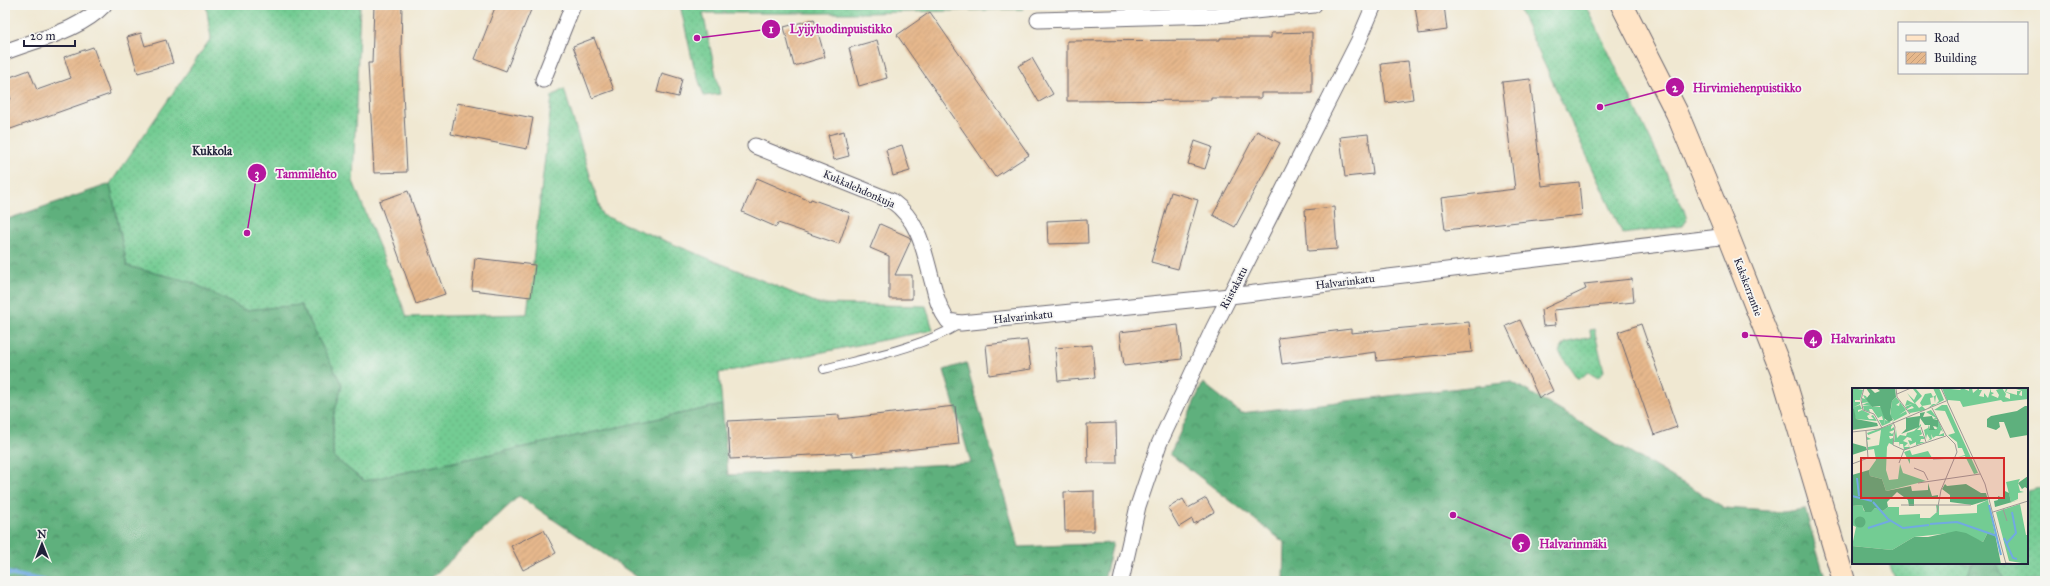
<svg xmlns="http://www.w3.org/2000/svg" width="2050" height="586" font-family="'IM FELL Great Primer',serif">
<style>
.grass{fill:url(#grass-dots);stroke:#4a7767}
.forest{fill:url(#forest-crowns);stroke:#40695c}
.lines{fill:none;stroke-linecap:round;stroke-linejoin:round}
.stream{stroke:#71aae1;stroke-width:5}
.building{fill:url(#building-hatch)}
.service-casing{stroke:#6a6770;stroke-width:10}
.minor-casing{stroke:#6a6770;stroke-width:17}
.secondary-casing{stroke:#6a6770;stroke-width:24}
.service{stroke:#fff;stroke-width:8}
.minor{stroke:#fff;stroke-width:15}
.secondary{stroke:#ffe4c6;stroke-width:22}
.labels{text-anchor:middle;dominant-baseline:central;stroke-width:3.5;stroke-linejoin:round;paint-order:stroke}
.street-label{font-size:11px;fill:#22223b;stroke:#f6f6f2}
.neighbourhood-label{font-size:12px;font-weight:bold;fill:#22223b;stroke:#f6f6f2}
.inset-river{fill:none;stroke:#71aae1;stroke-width:2}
.inset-road{fill:none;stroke:#9e9996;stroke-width:1}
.view{fill:#d62828;fill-opacity:0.15;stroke:#d62828;stroke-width:2}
.inset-edge{fill:none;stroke:#22223b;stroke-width:2}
.leader{fill:none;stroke:#b5179e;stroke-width:1.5}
.callout-dot{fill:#b5179e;stroke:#f6f6f2;stroke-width:1.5}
.mark-label{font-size:12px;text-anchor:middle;font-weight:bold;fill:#fff}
.callout-label{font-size:12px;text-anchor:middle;font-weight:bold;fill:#b5179e;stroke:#f6f6f2;stroke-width:3.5;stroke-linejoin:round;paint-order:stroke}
</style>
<defs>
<pattern id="grass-dots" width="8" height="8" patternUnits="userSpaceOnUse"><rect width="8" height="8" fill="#73cc93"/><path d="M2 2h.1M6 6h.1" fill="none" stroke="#63af80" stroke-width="1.8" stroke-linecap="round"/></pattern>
<pattern id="forest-crowns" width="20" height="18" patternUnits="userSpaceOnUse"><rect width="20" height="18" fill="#5eb07d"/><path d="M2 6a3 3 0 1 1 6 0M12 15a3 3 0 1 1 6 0" fill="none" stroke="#4d8f68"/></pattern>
<pattern id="building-hatch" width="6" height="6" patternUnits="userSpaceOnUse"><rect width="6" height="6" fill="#e6b88c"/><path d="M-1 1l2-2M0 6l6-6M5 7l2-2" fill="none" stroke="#c59e7a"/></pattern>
</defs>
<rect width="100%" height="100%" fill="#f6f6f2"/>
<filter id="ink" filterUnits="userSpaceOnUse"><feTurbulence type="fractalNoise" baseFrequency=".025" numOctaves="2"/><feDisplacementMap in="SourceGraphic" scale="8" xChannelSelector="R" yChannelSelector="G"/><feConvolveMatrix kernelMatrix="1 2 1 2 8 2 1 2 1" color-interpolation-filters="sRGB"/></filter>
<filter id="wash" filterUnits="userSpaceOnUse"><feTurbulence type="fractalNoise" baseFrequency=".012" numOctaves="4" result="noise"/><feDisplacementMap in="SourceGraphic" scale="16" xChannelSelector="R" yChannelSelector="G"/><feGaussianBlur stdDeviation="0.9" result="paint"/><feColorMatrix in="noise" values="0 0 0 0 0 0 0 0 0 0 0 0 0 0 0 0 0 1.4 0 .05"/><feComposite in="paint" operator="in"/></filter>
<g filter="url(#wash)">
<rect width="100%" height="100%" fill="#f0e8d2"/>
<!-- grass -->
<path class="grass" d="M206 5H360L353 181 407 317 527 314 552 96 564 89 602 215 820 304 926 306 933 330 719 373 722 405 364 481 333 457V418L342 385 301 305 245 310 191 282 127 266 110 184 211 38Z
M680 5H1022L1024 9 866 13H703L720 94 704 96 693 63Z
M1517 5H1586L1684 210 1687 220 1683 226 1623 234Z
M1594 329 1604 371 1598 378 1588 372 1581 378H1577L1559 352 1565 343 1591 337 1590 330Z
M2045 487V563L2042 581H2005L1995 563H2027V491Z
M1889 563H1972L1968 575V581H1896Z"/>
<!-- forest -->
<path class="forest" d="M110 184 127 266 191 282 245 310 301 305 342 385 333 418V457L364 481 722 405 728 475 971 463 944 370 966 363 1019 547 1113 543 1104 580 643 581 519 496 428 581H5V220Z
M1512 382 1725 508 1783 512 1805 509 1826 581H1284L1285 543 1170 454 1203 383 1241 413Z
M1972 563H1995L2005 581H1968V575Z"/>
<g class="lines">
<!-- stream -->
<path class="stream" d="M5 573 44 581"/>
</g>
<g id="blocks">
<!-- building -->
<path class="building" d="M374 5H402L401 53 407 172 374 173 368 63H372Z
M496 5H533L506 71 475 59Z
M1415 5H1444L1447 30 1419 34Z
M930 12 1029 155 995 177 897 35Z
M814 19 825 57 794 66 784 27Z
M1312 32V93H1261V98H1211V100L1067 101V41L1220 40V38H1271V33Z
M141 33 145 46 166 40 173 63 138 73 127 37Z
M594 38 614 90 592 98 573 46Z
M877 40 887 78 859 86 849 48Z
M93 47 110 94 5 131V102L11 99 5 85V79L29 70 37 90 71 78 64 57Z
M1032 58 1053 94 1039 102 1018 66Z
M1408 61 1413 99 1386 103 1381 64Z
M662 73 682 79 678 97 657 92Z
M1530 79 1542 186 1579 182 1582 215 1445 230 1441 198 1515 189 1502 82Z
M457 103 533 118 527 149 451 134Z
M844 131 849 156 834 160 828 135Z
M1257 131 1280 143 1235 227 1213 215Z
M1368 134 1373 174 1345 177 1340 137Z
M1195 141 1212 147 1205 169 1188 164Z
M902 145 910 171 893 176 886 150Z
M757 178 810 201 811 199 850 213 839 244 778 223 776 227 742 212Z
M408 191 445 294 416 304 379 201Z
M1171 192 1198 200 1178 269 1151 262Z
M1334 207 1337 249 1308 251 1305 210Z
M1087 219 1088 243 1048 244 1047 221Z
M880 224 909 237 911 240 895 275H912V299H889V256L870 248Z
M475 258 535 265 531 297 472 290Z
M1632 279 1634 302 1554 310 1556 325 1543 326 1541 310 1586 289 1584 284Z
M1520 320 1553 391 1539 398 1506 326Z
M1469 322 1472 352 1377 361 1376 352 1282 364 1278 338 1351 329V333Z
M1641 324 1677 427 1654 435 1618 332Z
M1178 325 1182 359 1124 366 1120 332Z
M1027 340 1031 369 989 375 986 345Z
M1092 345 1095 378 1058 381 1055 348Z
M955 406 959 444 853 456V453L730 459 728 421 839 415V419Z
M1116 423 1117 463H1088L1087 424Z
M1094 491V531H1065L1064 492Z
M1206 498 1214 512 1194 524 1192 519 1179 527 1168 508 1183 499 1188 508Z
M544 530 556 553 523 570 511 546Z"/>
</g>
</g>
<g filter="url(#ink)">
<use href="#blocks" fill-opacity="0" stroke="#6a6770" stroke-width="1"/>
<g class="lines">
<defs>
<path id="service" d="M824 369C870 357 920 348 960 324"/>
<path id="minor" d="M1038 20 1216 15 1314 5
M5 52C38 39 79 31 104 5
M543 80 573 5
M755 146 892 201C922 223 924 254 934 288 937 301 940 310 948 321L961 323 1230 296 1728 236
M1121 581 1138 506 1159 444 1213 329 1359 40 1374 5"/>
<path id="secondary" d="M1622 5 1677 113 1728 236 1783 375 1844 581"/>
</defs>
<!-- service casing -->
<use href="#service" class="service-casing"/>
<!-- minor casing -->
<use href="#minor" class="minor-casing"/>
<!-- secondary casing -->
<use href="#secondary" class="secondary-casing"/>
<!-- service -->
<use href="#service" class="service"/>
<!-- minor -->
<use href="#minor" class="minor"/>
<!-- secondary -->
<use href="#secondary" class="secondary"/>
</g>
</g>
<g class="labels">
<!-- street labels -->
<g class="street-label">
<text transform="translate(859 189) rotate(24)">Kukkalehdonkuja</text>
<text transform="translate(1345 282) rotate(-7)">Halvarinkatu</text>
<text transform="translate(1748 287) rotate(69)">Kakskerrantie</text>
<text transform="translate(1234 288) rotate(-62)">Riistakatu</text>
<text transform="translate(1023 317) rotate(-6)">Halvarinkatu</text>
</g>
<!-- neighbourhood labels -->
<g class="neighbourhood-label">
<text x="212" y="151">Kukkola</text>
</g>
</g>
<!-- overview -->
<g transform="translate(1852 388)">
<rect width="176" height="176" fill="#f0e8d2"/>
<path d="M0 0 11 2 8 12H3V14H8V16L2 19 8 17 10 21 6 22V24L10 22 18 26 15 28 17 31H22L19 28 21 27 25 33 4 31 0 20ZM66 0 64 1 70 8 63 15 67 20 70 18 74 22 58 25 55 22 62 20 60 18 55 21 53 19 60 16 53 18 55 12 63 16 55 5 62 12 65 6 61 1ZM81 0H87L92 12 75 21 81 16 70 18 68 15 73 6 79 5 81 9 84 7 83 15 82 9 78 10 79 16H84L87 13ZM90 0 108 2 110 0 117 3V0H125H120L121 5 127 0V2H130L127 8 132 9V5L136 10 139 0V4L142 5 139 7 146 10 147 7 144 2 150 0 154 6 153 9 158 11V6L153 4 154 0H156L154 4 165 7V3H169L167 7 170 8V3L161 0H176V11L151 14 149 12 111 19 108 13 96 12V15ZM11 7 14 8 20 19H29L33 31 32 35V36L33 32 39 34 30 38 27 32H31L30 28 26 30 20 21H17L18 24 12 22 11 18H18L10 17 17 14 10 15V10L13 11ZM44 9 48 14 44 17 47 18 48 14 54 22 47 27 54 23 55 26 40 34 42 32 38 28 40 13ZM90 17H95L126 85 122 86 113 68 106 69 113 67 110 60H106L105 54 96 47 103 45 93 23 82 22ZM79 22 86 31 91 44 89 42 87 47 92 45V48H84L81 50 79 46 80 51 75 53 78 51 75 46 74 51 72 42 76 40 77 36V41H85L84 38 80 39 85 38V31H80L84 30 74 24ZM41 36 39 39V41L42 39V42L37 44 40 46 42 44 41 48H37L38 51 41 50V57L37 55 35 59 34 82 37 92 46 91 48 76 51 85 74 93 34 103 30 91 18 88 17 82 24 72 22 61 16 62 15 57V49L19 51 15 52 16 59 27 57 29 42 16 47 15 45ZM69 36V38L65 42H69L68 40 70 46 67 48H71L73 51H69L68 54H73L59 59 64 57V54L58 57 56 52 60 53 59 50 55 49 51 53 56 55 52 59H57L56 56 58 60 52 62 51 56H48V59L47 54H42L44 41 45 50 48 47 54 48 55 45 51 46 62 43ZM58 62 60 67 76 63 80 70 58 71V76L52 64ZM168 91 166 95 168 103 172 104 166 105V111L159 114 154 94ZM136 112 143 146 136 144 131 154 107 144 62 149 40 162 0 158 4 139 0 137V118L10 117 12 123 18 124 23 120 31 123 36 119H47V127L68 126V130H78L85 124 84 117H87V127L125 125V117ZM168 116 174 147H176V176L157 173 144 124Z" fill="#73cc93"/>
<path d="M14 0H18L23 5 28 3 24 0H43L44 9 40 13 38 26 41 32 37 34 32 30 28 18 20 19 14 11 18 6ZM173 18H176V47L158 50 152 34H147L148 39 144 42 135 39V31L139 28 165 23ZM0 20 2 21 4 31 25 35 26 38 0 42ZM73 24 71 29 80 28 81 31 86 32V39L81 38 83 42H77L78 37H73L68 30 67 39 49 46 54 41V30L68 28V25ZM0 55 14 59 15 62 0 67ZM17 82 18 88 30 91 34 103 59 98 60 103 76 102V95L80 108 86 107V110L62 111V118H57L56 112 45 104 35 114 36 119 31 123 23 120 19 124H13L10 117 0 118V87ZM176 88V101L173 99 170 101 166 95ZM93 96 95 98 114 96 129 105H134L136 112 120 117 98 114V107L90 101ZM153 103 157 105 159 114 167 112 143 119 142 113 146 112V108L151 110ZM2.5 134a5.5 5.5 0 1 1 11 0a5.5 5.5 0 1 1-11 0ZM104 143 114 145 131 154 136 144 143 146 149 176H0V158L40 162 62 149H76Z" fill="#5eb07d"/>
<path class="inset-river" d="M5 90 7 108M0 108 20 113M21 114 36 131 51 140 77 137M137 117 149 167M78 136 105 134 145 148M16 140 38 133M152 150 161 170 165 171M155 155 164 145 160 124"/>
<path class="inset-road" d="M12 0 9 12 11 22 22 26 30 40M44 0 45 9 58 26M89 0 133 96 154 176M45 6 59 0M80 20 94 47 103 56 105 64 89 102 85 124M41 34 43 39 41 57 52 62 94 48M69 39 74 54M0 44 27 41 94 13M81 71 105 70M47 75 52 62M0 76 16 70 14 43M62 80 72 84 76 92M66 95 128 86M49 117H119M151 121 155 133M141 124 176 113M154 175 167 176"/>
<path class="view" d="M9 70H152V110H9Z"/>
<rect width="176" height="176" class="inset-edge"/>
</g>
<!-- callouts -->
<path class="leader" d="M697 38L771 29M1600 107L1675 87M247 233L257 173M1745 335L1813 339M1453 515L1521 543"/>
<g class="callout-dot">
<circle cx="697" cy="38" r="4"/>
<circle cx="1600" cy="107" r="4"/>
<circle cx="247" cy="233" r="4"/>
<circle cx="1745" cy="335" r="4"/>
<circle cx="1453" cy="515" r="4"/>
<circle cx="771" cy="29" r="10"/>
<circle cx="1675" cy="87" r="10"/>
<circle cx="257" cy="173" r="10"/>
<circle cx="1813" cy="339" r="10"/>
<circle cx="1521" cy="543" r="10"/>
</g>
<g class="mark-label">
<text x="771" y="33">1</text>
<text x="1675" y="92">2</text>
<text x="257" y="178">3</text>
<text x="1813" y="343">4</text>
<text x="1521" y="548">5</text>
</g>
<g class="callout-label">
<text x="841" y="33">Lyijyluodinpuistikko</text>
<text x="1747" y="92">Hirvimiehenpuistikko</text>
<text x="306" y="178">Tammilehto</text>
<text x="1863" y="343">Halvarinkatu</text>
<text x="1573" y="548">Halvarinmäki</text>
</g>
<!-- margin -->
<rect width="2050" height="586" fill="none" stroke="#f6f6f2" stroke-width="20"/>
<!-- legend -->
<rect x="1898" y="22" width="130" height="52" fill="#f6f6f2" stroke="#a1a1a9"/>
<rect x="1906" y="35" width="20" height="6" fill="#ffe4c6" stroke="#a1a1a9"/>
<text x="1934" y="42" font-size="12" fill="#22223b">Road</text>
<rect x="1906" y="52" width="20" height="12" fill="url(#building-hatch)" stroke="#a1a1a9"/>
<text x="1934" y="62" font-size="12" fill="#22223b">Building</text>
<!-- north arrow -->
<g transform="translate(42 544)" stroke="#f6f6f2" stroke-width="3" paint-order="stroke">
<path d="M0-3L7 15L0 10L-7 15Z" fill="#22223b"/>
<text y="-6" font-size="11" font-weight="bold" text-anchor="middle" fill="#22223b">N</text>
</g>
<!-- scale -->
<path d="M24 40v6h51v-6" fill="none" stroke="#22223b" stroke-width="2"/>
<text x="30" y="40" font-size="12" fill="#22223b" stroke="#f6f6f2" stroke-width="3" paint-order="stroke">20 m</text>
</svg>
